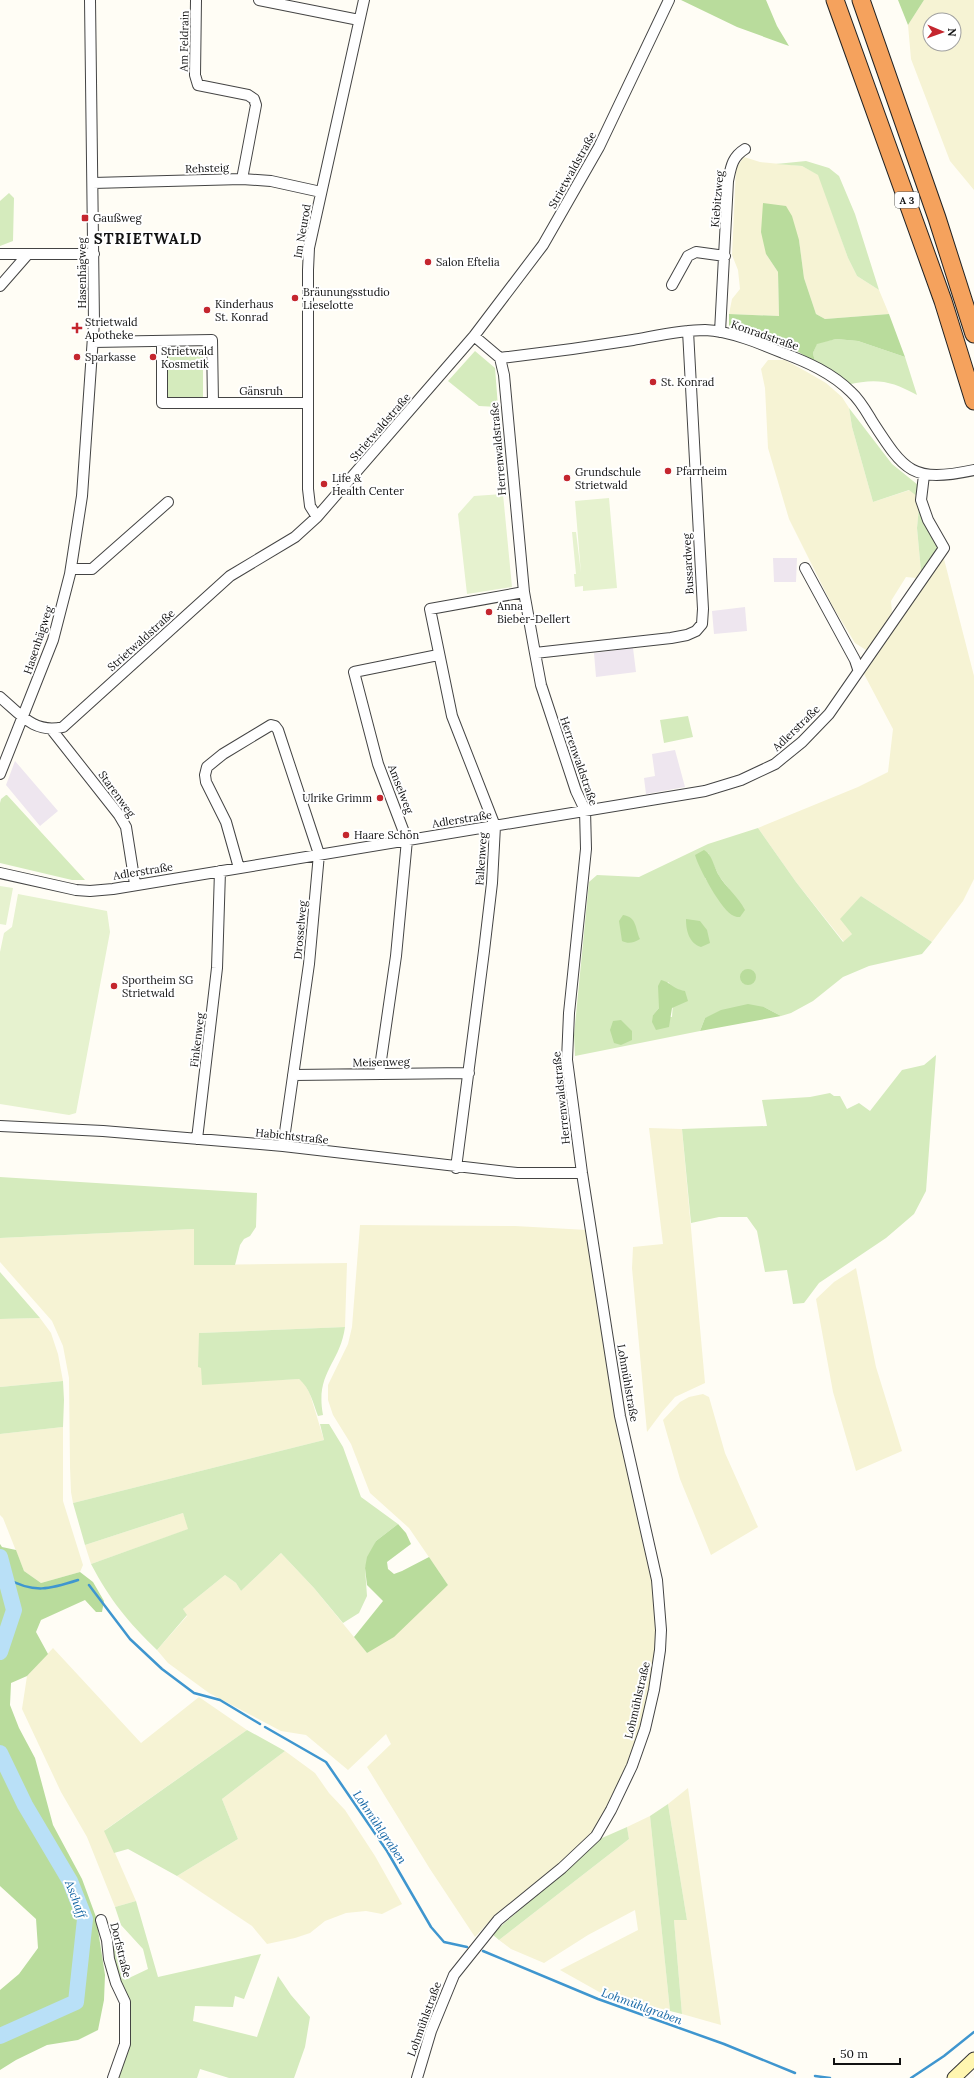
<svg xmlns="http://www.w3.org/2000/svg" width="974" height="2078" font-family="Lora,serif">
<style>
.industrial{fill:#eee6ef}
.farmland{fill:#f6f3d4;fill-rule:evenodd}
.green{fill:#d5ebbd;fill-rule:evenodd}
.forest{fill:#b9dc9c}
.pitch{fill:#e6f2cf}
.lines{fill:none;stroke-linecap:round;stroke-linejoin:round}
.stream{stroke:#3f96cf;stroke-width:2.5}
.river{stroke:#b9e0f7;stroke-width:16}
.street-casing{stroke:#444;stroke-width:12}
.secondary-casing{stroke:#333;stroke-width:15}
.highway-casing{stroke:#222;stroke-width:19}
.street{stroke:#fff;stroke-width:10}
.secondary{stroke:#fff6b0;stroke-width:13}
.highway{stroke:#f5a25d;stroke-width:17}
.poi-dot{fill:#c4262e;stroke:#fff;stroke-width:1.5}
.labels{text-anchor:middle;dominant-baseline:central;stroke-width:4;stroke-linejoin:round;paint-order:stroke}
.shield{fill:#fff;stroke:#585858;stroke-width:1}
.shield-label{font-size:10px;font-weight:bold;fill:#111}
.street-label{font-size:11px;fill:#111;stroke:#fff}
.poi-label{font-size:11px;fill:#111;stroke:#fff;text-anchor:start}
.water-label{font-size:12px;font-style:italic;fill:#1768a6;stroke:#fff}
.district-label{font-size:15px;font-weight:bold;letter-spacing:1px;fill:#111;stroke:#fff}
</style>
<rect width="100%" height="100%" fill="#fffdf5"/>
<!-- industrial -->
<path class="industrial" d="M773 558H797L796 582H774Z
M745 607 747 631 714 634 712 611Z
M633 648 636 672 596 677 594 653Z
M675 750 685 787 646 794 644 778 655 776 652 754Z
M15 761 58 811 40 826 6 785Z"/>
<!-- farmland -->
<path class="farmland" d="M924 0H974V190L950 161 911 59 908 25ZM930 20H954V44H930Z
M744 157 760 162 802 166 819 175 848 258 857 276 879 290 889 314 825 319 816 314 804 278 799 240 766 254 778 272 779 316 729 314 732 299 740 289 738 270 732 255 736 168Z
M768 360H785L807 372 826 383 842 397 849 408 852 427 873 502 910 490 918 497 919 507 917 528 921 571 916 578 906 577 891 601 892 612 871 647 866 650 855 643 833 607 789 519 768 448 765 388 761 369Z
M944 559 974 676V879L963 901 932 942 861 896 852 934 844 942 796 882 758 828 858 787 888 772 893 729 864 674 939 561Z
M649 1128 682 1129 705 1383 675 1397 662 1412 647 1432 632 1268 633 1247 663 1244Z
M360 1225 515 1226 587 1230 651 1572 656 1606 657 1649 647 1706 634 1751 611 1802 597 1826 585 1840 561 1863 496 1914 475 1937 430 1869 367 1767 391 1744 386 1734 348 1770 306 1735 281 1731 209 1693 168 1663 157 1650 187 1616 183 1609 225 1575 236 1583 241 1591 281 1553 314 1588 367 1653 448 1585 409 1528 370 1493 351 1444 333 1415 328 1400V1385L348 1344 352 1327Z
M194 1229V1265L347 1263 345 1327 199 1333 278 1380 299 1379 304 1383 310 1394 324 1440 73 1503 71 1492 70 1467 69 1378 63 1346 52 1321 0 1262V1238Z
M856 1268 876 1367 902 1451 856 1471 833 1392 816 1299 834 1282Z
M40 1318 51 1333 58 1354 63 1381 0 1387V1319Z
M703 1394 709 1397 725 1453 758 1527 711 1555 680 1479 663 1420 680 1402 689 1397Z
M63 1427V1501L83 1565 80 1572 41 1583 24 1571 3 1518 0 1515V1434Z
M183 1513 189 1529 91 1564 85 1545Z
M53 1648 141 1743 199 1697 247 1730 105 1830 136 1901 115 1907 87 1837 61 1792 22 1709 27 1676Z
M285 1751 315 1773 329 1793 345 1810 375 1856 402 1904 382 1914 366 1911 346 1913 325 1921 310 1933 295 1938 267 1944 252 1926 177 1876 238 1839 222 1799Z
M688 1788 721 2025 682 2014 674 1920H687L668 1804Z
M650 1816 670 2011 601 1993 560 1970 638 1930 635 1910 588 1935 544 1963 511 1949 499 1940 629 1839 627 1827Z"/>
<!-- green -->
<path class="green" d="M806 161 829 168 839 176 855 214 879 290 857 276 848 258 818 175 802 166 776 164Z
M9 193 14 198 13 241 0 246V201Z
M836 339 858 341 905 357 917 395C891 381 877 378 847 385L815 362 813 353 817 343Z
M203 349V398L167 399V350Z
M475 351 495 368 498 407 479 406 448 381Z
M849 408 892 464 918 485V497L909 490 873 502 852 427Z
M919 507 938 548 921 571 917 528Z
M688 716 693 737 664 743 660 720Z
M6 795H7L85 880H72L0 863V803L1 799Z
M758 828 796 882 843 942 852 934 840 919 861 896 932 942 922 954 869 966 843 977 813 1001 791 1013 781 1016 764 1007 705 1018 700 1031 575 1056 574 1035 589 882 597 875 639 877 708 844ZM708 853 719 876 729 889 715 893 705 878ZM668 982 674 989 672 1017 653 1015 659 1008V998Z
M936 1055 926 1191 914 1214 886 1238 819 1283 804 1303 793 1304 787 1270 765 1272 757 1231 747 1217H719L691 1223 682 1129 767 1126 762 1100 810 1097 830 1093 834 1096H840L847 1109 859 1103 870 1111 902 1070 924 1065Z
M0 1177 257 1193 256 1227 250 1236 244 1239 240 1245 235 1265H194V1229L0 1238Z
M0 1272 40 1318 0 1319Z
M345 1327C340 1364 315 1372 323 1415L318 1416C313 1403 310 1388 299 1379L202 1385 201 1368 198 1367 199 1333Z
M63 1381 64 1400 63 1427 0 1434V1387Z
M320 1424H329L343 1447 361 1497 398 1524 376 1541 365 1568 367 1596 359 1613 343 1623 314 1588 281 1553 241 1591 236 1583 225 1575 183 1609 187 1615 157 1650C128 1622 110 1600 91 1564L188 1529 183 1513 85 1545 73 1503 324 1440Z
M247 1730 285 1751 222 1799 238 1839 177 1876 128 1849 114 1853 104 1831Z
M668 1804 687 1920H674L682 2014 670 2011 650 1816Z
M627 1827 629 1839 499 1940 492 1934 602 1838Z
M136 1901 158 1977 261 1954 244 1999 235 1996 233 2007 195 2006 193 2021 257 2037 278 1976 291 1995 310 2017 305 2047 294 2078H229L200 2069 197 2078H117L128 2044 112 1959V1943L129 1978 148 1969 143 1949 121 1925 115 1907Z"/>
<!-- forest -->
<path class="forest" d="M681 0H766L777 26 789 46 737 27Z
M898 0H924L908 25Z
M763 203 786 206 792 216 799 240 804 278 816 314 825 319 889 314 905 357 858 341 836 339 817 344 813 353 815 362 787 345 729 327V314L779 316 778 272 766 254 761 232Z
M704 850C712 854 714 867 718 874 726 888 738 896 745 910L740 917C738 917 736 917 734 916 722 912 698 867 695 855Z
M623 915C637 917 635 928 640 939 634 943 628 944 622 941L619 921Z
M686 919 700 921 707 930 710 943 701 947C689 943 686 931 686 919Z
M740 977a8 8 0 1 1 16 0a8 8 0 1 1-16 0Z
M661 980C672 983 671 988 685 991L688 1001 672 1008 669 1027 656 1030 652 1022 653 1015 659 1008 658 986Z
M748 1004 764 1007 781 1016 700 1031 705 1018 721 1010Z
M621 1020 632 1031V1040L621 1045 614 1043 610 1030 613 1021Z
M398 1524 406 1533 411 1544 387 1562 388 1569 394 1574 402 1571 429 1557 448 1585 394 1637 367 1653 354 1637 383 1601 367 1585 365 1568 367 1557 376 1541Z
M0 1544 2 1547 16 1550 24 1571 41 1583 80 1572 93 1582 104 1601 102 1612H96L85 1600 41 1620 36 1632 48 1654 27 1676 11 1683 10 1705 19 1728 35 1758 53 1825 82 1879 96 1917 105 1975 104 2000 98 2030 78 2040 47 2045 16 2060 0 2070V1990L19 1974 38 1948 36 1919 0 1886Z"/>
<!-- pitch -->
<path class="pitch" d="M503 494 512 587 467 594 458 514 474 496Z
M609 498 617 588 583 591V586L575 587 574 574H576L572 532H576L581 573 575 501Z
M0 886 13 888 6 925 0 924Z
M18 894 107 911 110 932 76 1113 69 1115 0 1104V952L4 933 12 927Z"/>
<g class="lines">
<!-- stream -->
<path class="stream" d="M6 1578C34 1594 50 1589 78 1580
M89 1585 130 1639 162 1669 194 1693 220 1700 260 1724
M265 1727 326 1762 387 1851 431 1927 444 1942 467 1947
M483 1951 598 1999 724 2044 795 2073
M815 2076 830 2078
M911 2078 944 2056 974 2032"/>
<!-- river -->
<path class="river" d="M0 1557 14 1610 0 1652
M0 1753 25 1805 70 1881 85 1919 76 2002 0 2036"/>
<defs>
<path id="street" d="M196 0 195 75 198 85 248 95 254 99 256 105 242 179
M259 0 359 20
M93 183 242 179 271 181 321 192
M0 254H94
M672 285 688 256 696 252 725 256
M0 286 28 254
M720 332 728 181C731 167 732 157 745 149
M162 341V403H308
M93 342 212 340 213 403
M500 358C545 353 589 347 633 340 656 336 681 330 705 330 730 331 759 343 783 353 807 362 832 373 851 392 860 400 866 411 872 421 905 472 912 483 974 470
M317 517 310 506 308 489V270L309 248 364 0
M805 568 855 660 858 669
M71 569H92L168 502
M535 653 671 638 687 635 696 631 702 624 703 609 688 331
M0 697C20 714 34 734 63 727L230 576 295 537 317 517 474 336 543 245 599 147 669 0
M52 730 119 815 126 827 135 884
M0 774 53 640 70 574 82 496 94 322 90 0
M239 868 226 822 206 782 205 775 207 767 223 754 271 725 275 726 278 730 319 854 309 964 283 1146
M0 873 76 890 90 891 113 889 705 791 741 780 775 764 802 742 829 714 944 548 928 520 921 500 924 475
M379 1074 396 956 407 840 378 764 354 672 438 655
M293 1075 469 1073
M0 1126 103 1131 283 1146 517 1173H582
M197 1139 217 968 220 871
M456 1168 484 951 492 883 495 826 452 716 430 609 524 592
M101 1920 107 1940 109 1959 116 1983 125 2002V2044L113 2078
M417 2078 431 2031 454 1975 498 1920 562 1868 596 1836 611 1810 632 1766 645 1729 654 1690 660 1650 661 1630 657 1580 620 1416 582 1173 567 1060 569 1013 586 849 585 810 576 791 541 685 535 653 524 592 504 375 500 358 474 336"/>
<path id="secondary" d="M954 2078 974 2059"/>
<path id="highway" d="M835 0 943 301 974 401
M861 0 937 218 974 334"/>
</defs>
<!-- street casing -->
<use href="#street" class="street-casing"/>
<!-- secondary casing -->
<use href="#secondary" class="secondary-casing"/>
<!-- highway casing -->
<use href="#highway" class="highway-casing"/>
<!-- street -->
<use href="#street" class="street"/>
<!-- secondary -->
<use href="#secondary" class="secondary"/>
<!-- highway -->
<use href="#highway" class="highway"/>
</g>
<!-- markers -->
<g class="poi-dot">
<rect x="81" y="214" width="8" height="8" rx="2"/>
<circle cx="428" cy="262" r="4"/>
<circle cx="295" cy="298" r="4"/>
<circle cx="207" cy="310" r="4"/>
<path d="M75 322h4v4h4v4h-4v4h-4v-4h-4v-4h4z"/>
<circle cx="77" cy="357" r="4"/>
<circle cx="153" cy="357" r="4"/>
<circle cx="653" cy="382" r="4"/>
<circle cx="668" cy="471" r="4"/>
<circle cx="567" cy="478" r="4"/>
<circle cx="324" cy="484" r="4"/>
<circle cx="489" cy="612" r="4"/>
<circle cx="380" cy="798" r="4"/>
<circle cx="346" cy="835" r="4"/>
<circle cx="114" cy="986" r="4"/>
</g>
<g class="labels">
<!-- shield labels -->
<rect class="shield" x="895" y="192" width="24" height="16" rx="3"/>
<g class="shield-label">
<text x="907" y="200">A 3</text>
</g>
<!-- street labels -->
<g class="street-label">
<text transform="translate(184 41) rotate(-89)">Am Feldrain</text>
<text transform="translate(207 168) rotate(-2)">Rehsteig</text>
<text transform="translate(572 170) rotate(-61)">Strietwaldstraße</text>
<text transform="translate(717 199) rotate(-85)">Kiebitzweg</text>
<text transform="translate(302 231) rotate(-80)">Im Neurod</text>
<text transform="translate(82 273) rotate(-90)">Hasenhägweg</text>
<text transform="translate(765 335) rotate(19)">Konradstraße</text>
<text x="261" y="391">Gänsruh</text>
<text transform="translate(380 427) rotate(-49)">Strietwaldstraße</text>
<text transform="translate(498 449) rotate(-95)">Herrenwaldstraße</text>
<text transform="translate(688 564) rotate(-93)">Bussardweg</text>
<text transform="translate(38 640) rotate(-72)">Hasenhägweg</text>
<text transform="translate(141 640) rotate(-42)">Strietwaldstraße</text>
<text transform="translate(796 728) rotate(-44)">Adlerstraße</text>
<text transform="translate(579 761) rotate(71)">Herrenwaldstraße</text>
<text transform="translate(401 789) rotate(69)">Amselweg</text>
<text transform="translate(117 794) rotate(54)">Starenweg</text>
<text transform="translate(462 819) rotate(-9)">Adlerstraße</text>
<text transform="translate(481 859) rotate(-86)">Falkenweg</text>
<text transform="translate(143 871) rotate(-9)">Adlerstraße</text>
<text transform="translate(300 930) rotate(-85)">Drosselweg</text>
<text transform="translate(197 1040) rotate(-83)">Finkenweg</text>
<text transform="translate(381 1062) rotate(-1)">Meisenweg</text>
<text transform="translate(561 1098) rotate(-96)">Herrenwaldstraße</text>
<text transform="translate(292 1136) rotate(6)">Habichtstraße</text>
<text transform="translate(628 1383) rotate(80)">Lohmühlstraße</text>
<text transform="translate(637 1700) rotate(-77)">Lohmühlstraße</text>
<text transform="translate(121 1950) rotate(76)">Dorfstraße</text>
<text transform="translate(424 2019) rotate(-70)">Lohmühlstraße</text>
</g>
<!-- poi labels -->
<g class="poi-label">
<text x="93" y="218">Gaußweg</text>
<text x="436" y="262">Salon Eftelia</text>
<text x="303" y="292">Bräunungsstudio<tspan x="303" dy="13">Lieselotte</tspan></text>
<text x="215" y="304">Kinderhaus<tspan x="215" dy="13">St. Konrad</tspan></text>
<text x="85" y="322">Strietwald<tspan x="85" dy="13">Apotheke</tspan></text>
<text x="161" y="351">Strietwald<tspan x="161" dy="13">Kosmetik</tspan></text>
<text x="85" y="357">Sparkasse</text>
<text x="661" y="382">St. Konrad</text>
<text x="676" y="471">Pfarrheim</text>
<text x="575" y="472">Grundschule<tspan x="575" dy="13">Strietwald</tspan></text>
<text x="332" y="478">Life &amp;<tspan x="332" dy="13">Health Center</tspan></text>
<text x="497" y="606">Anna<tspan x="497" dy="13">Bieber-Dellert</tspan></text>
<text x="372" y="798" text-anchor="end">Ulrike Grimm</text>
<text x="354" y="835">Haare Schön</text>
<text x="122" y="980">Sportheim SG<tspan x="122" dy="13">Strietwald</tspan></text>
</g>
<!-- water labels -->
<g class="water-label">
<text transform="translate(380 1827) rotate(56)">Lohmühlgraben</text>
<text transform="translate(76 1899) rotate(69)">Aschaff</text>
<text transform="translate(642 2006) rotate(20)">Lohmühlgraben</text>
</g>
<!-- district labels -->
<g class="district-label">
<text x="148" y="238">STRIETWALD</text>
</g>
</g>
<!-- north arrow -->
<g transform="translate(942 32) rotate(92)"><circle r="19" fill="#ffffff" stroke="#a0a0a0"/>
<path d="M0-3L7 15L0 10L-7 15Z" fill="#c4262e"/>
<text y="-6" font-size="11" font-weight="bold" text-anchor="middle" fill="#111111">N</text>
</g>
<!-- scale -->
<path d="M834 2058v6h66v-6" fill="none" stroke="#111111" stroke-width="2"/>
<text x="840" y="2058" font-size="12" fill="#111111" stroke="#ffffff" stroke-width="3" paint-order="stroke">50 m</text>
</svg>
